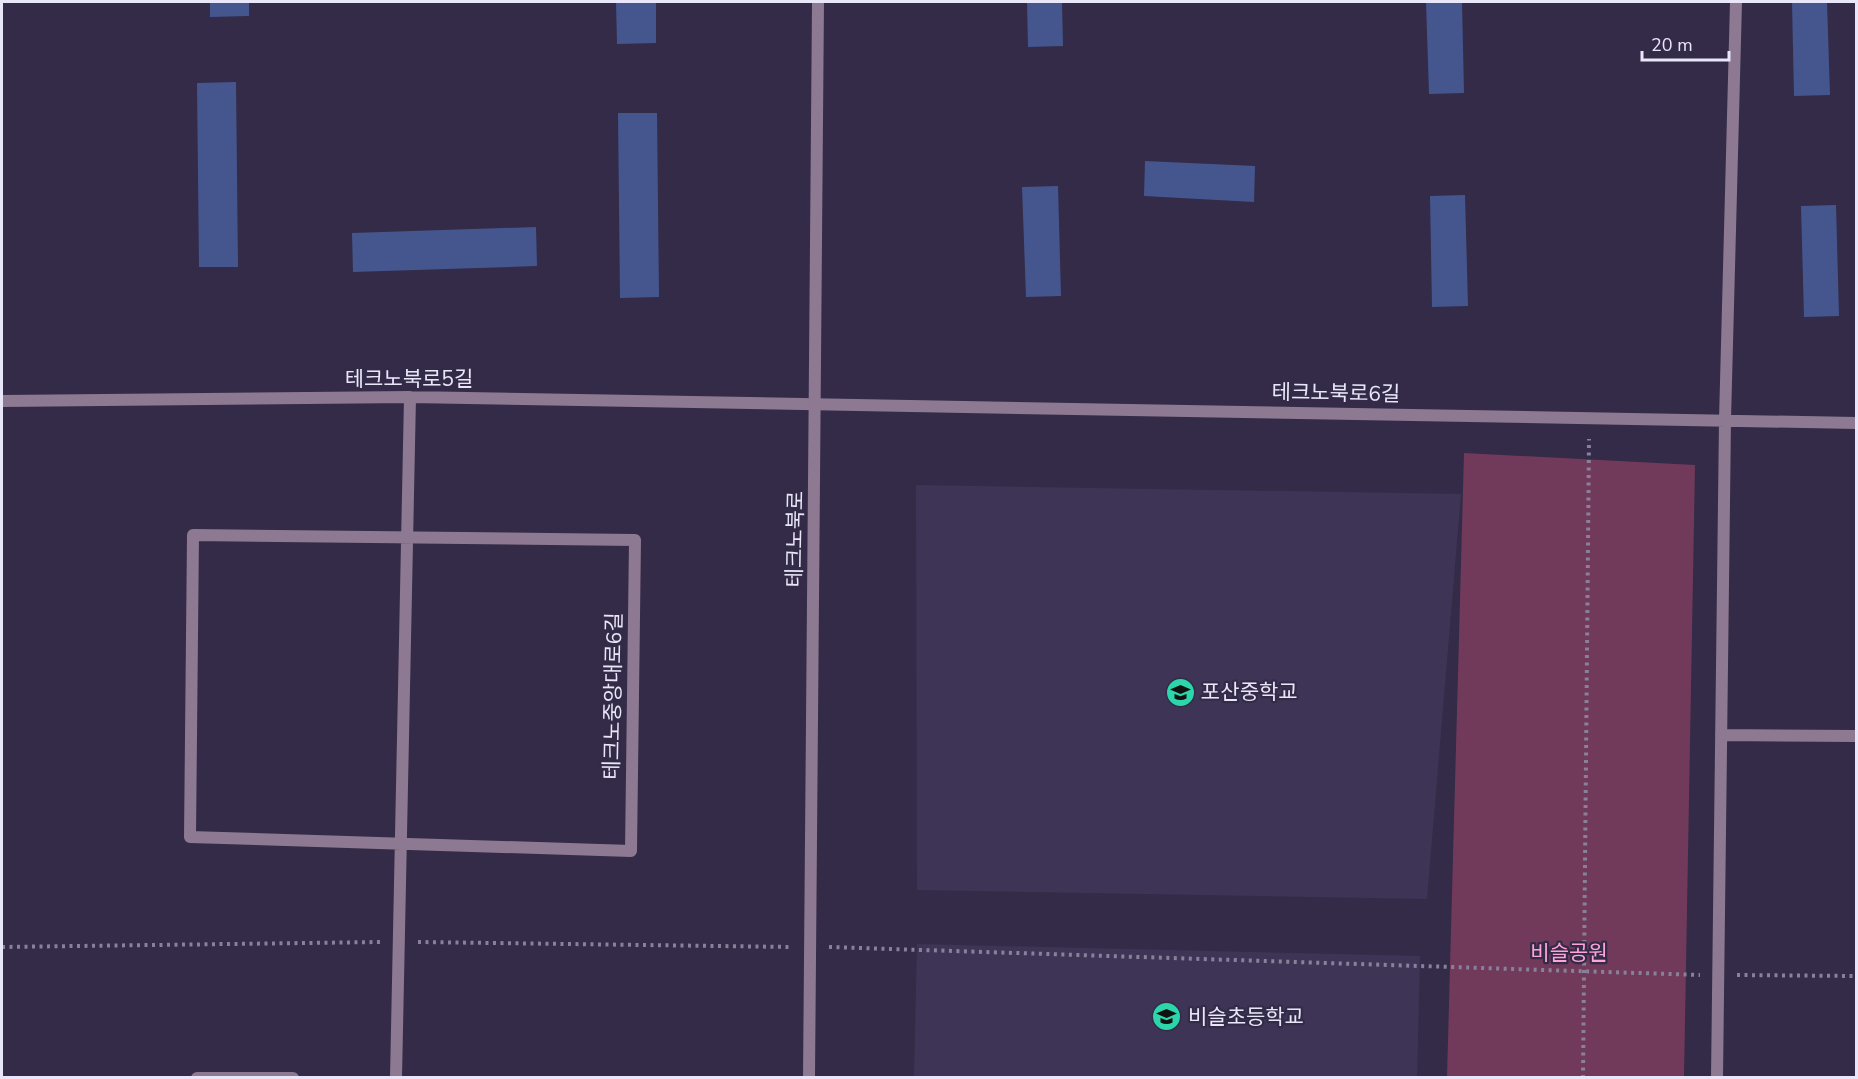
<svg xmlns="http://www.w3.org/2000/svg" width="1858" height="1079" font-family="'Nunito Sans','Noto Sans KR',sans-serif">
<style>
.built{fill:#3e3556}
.green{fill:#713a5a}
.building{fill:#45568f}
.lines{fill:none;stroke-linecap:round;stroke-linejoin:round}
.path{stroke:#888199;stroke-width:4;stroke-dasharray:3 4.5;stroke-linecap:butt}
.minor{stroke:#8d7991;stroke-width:12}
.tertiary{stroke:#8d7991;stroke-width:12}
.labels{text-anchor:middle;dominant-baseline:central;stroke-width:4.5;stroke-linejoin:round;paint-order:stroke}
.street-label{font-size:21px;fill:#eae6f9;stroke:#332b47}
.poi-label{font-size:21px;fill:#eae6f9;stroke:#332b47;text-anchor:start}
.park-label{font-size:21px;fill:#ffa3d8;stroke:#332b47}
</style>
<rect width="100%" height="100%" fill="#332b47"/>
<!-- built -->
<path class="built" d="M916 485 1461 494 1427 899 917 890Z
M917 944 1420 956 1417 1077H914Z"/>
<!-- green -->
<path class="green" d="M1464 453 1695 465 1684 1077H1447Z"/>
<!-- building -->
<path class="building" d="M210 2H249V16L210 17Z
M616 2H656V43L617 44Z
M1027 2H1062L1063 46 1028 47Z
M1426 2H1462L1464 93 1429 94Z
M1792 2H1827L1830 95 1794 96Z
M236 82 238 267H199L197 83Z
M618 113H657L659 297 620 298Z
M1145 161 1255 166 1254 202 1144 196Z
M1058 186 1061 296 1026 297 1022 187Z
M1465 195 1468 306 1432 307 1430 196Z
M1836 205 1839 316 1804 317 1801 206Z
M536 227 537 266 353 272 352 233Z"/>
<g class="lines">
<!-- path -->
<path class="path" d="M418 942 791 947
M2 947 380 942
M829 947 1700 975
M1737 975 1856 976
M1583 1078 1589 439"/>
<!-- minor -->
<path class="minor" d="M2 401 410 397 1856 423
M193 535 635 540 631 851 190 837Z
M1721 735 1856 736
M197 1078H293
M396 1078 410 397
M1717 1078 1725 420 1736 2"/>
<!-- tertiary -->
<path class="tertiary" d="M809 1078 818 2"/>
</g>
<!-- icons -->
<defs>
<symbol id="school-disc" viewBox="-11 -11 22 22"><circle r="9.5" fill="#2dd5ab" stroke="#332b47"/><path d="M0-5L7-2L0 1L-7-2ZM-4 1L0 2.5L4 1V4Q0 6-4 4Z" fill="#111"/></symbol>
</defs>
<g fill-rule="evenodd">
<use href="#school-disc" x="1164" y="676" width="33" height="33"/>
<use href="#school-disc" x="1150" y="1000" width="33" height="33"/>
</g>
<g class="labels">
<!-- street labels -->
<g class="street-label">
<text x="409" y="379">테크노북로5길</text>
<text transform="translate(1336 393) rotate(1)">테크노북로6길</text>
<text transform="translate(795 539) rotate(-89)">테크노북로</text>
<text transform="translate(613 696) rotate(-89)">테크노중앙대로6길</text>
</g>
<!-- poi labels -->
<g class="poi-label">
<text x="1201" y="692">포산중학교</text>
<text x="1188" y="1017">비슬초등학교</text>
</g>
<!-- park labels -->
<g class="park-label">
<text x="1569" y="953">비슬공원</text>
</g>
</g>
<!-- border -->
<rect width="1858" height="1079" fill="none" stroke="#eae6f9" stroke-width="6"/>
<!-- scale -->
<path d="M1642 51v9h87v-9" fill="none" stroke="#eae6f9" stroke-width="3"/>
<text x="1651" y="51" font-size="18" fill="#eae6f9" stroke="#332b47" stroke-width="4.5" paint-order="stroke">20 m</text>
</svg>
